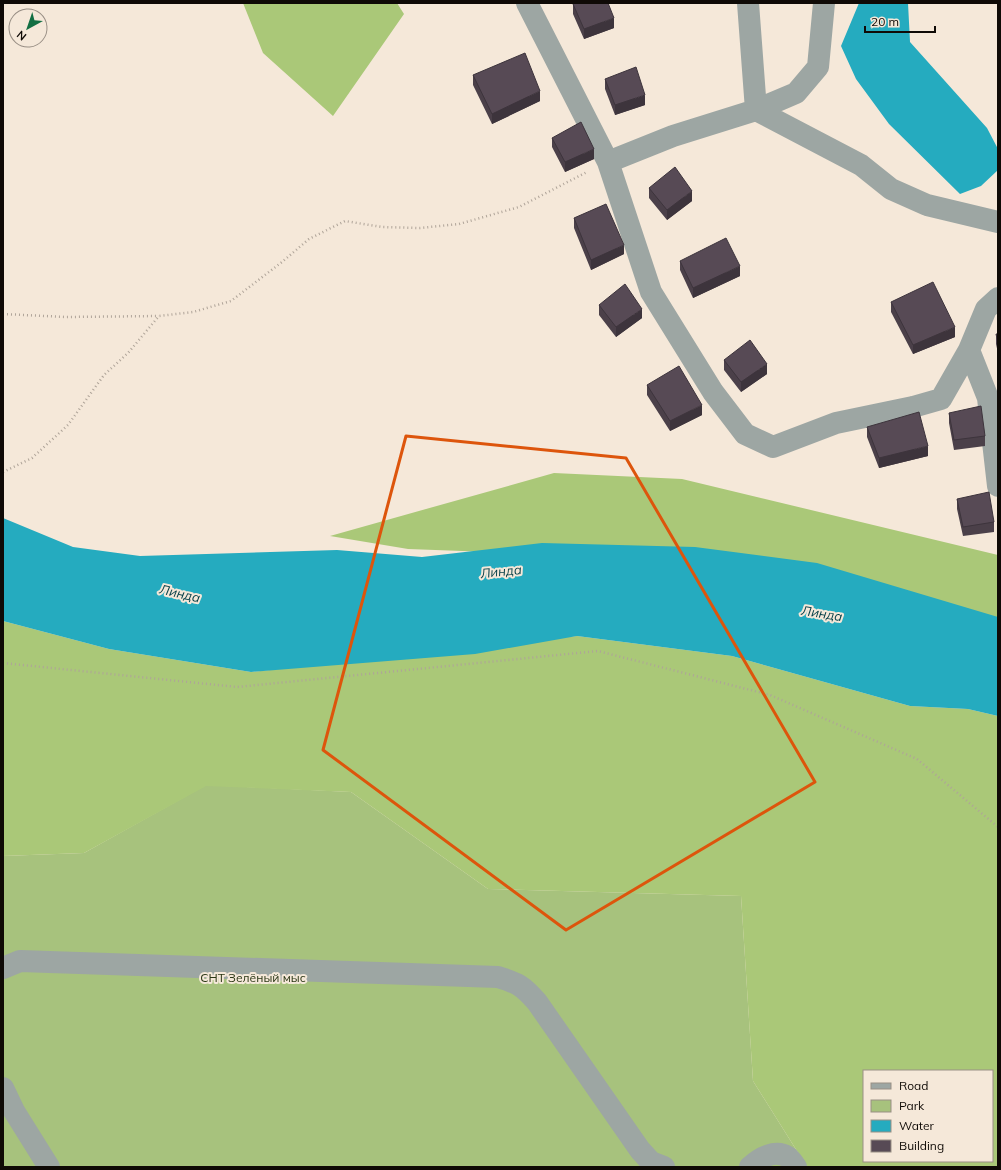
<svg xmlns="http://www.w3.org/2000/svg" width="1001" height="1170" font-family="Mulish,sans-serif">
<style>
.green{fill:#a7c27d}
.forest{fill:#aac878;fill-rule:evenodd}
.water{fill:#25abbf}
.lines{fill:none;stroke-linecap:round;stroke-linejoin:round}
.path{stroke:#afa499;stroke-width:2.5;stroke-dasharray:1 3;stroke-linecap:butt}
.minor{stroke:#9da6a3;stroke-width:22}
.wall{fill:#4b4049}
.shaded-wall{fill:#3d343c}
.building{fill:#574a55;stroke:#3d343c}
.marked{fill:none;stroke:#dd550c;stroke-width:3;stroke-linejoin:round}
.labels{text-anchor:middle;dominant-baseline:central;stroke-width:4;stroke-linejoin:round;paint-order:stroke}
.park-label{font-size:12px;fill:#2a3614;stroke:#f5e8d9}
.water-label{font-size:13px;font-style:italic;fill:#023d46;stroke:#f5e8d9}
</style>
<rect width="100%" height="100%" fill="#f5e8d9"/>
<!-- green -->
<path class="green" d="M206 785 351 792 488 889 741 896 753 1081 807 1167H3V856L84 853Z"/>
<!-- forest -->
<path class="forest" d="M243 3H397L404 14 333 116 263 53Z
M554 473 682 479 998 555V632L566 555 408 549 330 536Z
M3 621 109 649 251 672 577 636 732 656 910 706 968 709 998 716V1167H807L753 1081 741 896 488 889 351 792 206 786 84 853 3 856ZM864 1071H992V1161H864Z"/>
<!-- water -->
<path class="water" d="M859 3H908L910 42 987 128 998 149V170L981 186 960 194 889 124 856 79 841 46Z
M3 518 73 547 140 556 337 550 422 557 542 543 695 547 817 563 998 617V716L968 709 910 706 732 656 577 636 475 654 251 672 109 649 3 621Z"/>
<g class="lines">
<!-- path -->
<path class="path" d="M3 314 66 317 159 316
M3 472 32 458 68 425 104 375 128 353 159 316 193 312 231 301 282 262 309 239 345 221 382 227 420 228 459 224 519 207 587 172
M3 663 237 687 598 651 770 695 917 759 998 827"/>
<!-- minor -->
<path class="minor" d="M527 3 608 162 673 136 756 110 796 93 818 67 824 3
M748 3 756 110
M756 110 861 165 891 189 927 205 998 222
M608 162 651 292 713 392 745 434 773 447 836 423 913 407 941 399 969 350 986 309 998 298
M969 350 988 398 998 486
M3 968 20 961 498 977C518 983 523 986 537 1002L640 1150 651 1162 664 1167
M3 1088 14 1111 49 1167
M750 1167C760 1158 775 1149 788 1157 791 1160 794 1164 796 1167"/>
</g>
<!-- wall -->
<path class="wall" d="M573 4 614 28 584 39 573 14Z
M473 75 540 101 492 124 473 85Z
M605 79 645 105 615 115 605 89Z
M552 138 594 159 565 172 552 147Z
M649 188 692 201 667 220 649 198Z
M574 218 624 254 591 270 574 228Z
M680 261 740 276 693 298 680 270Z
M891 302 955 337 913 354 891 312Z
M599 305 642 318 616 337 599 315Z
M996 334H998V353L996 344Z
M724 360 767 374 741 392 724 370Z
M647 385 702 415 670 431 647 395Z
M949 413 985 436V446L954 450 949 423Z
M867 427 928 456 879 468 867 437Z
M957 499 994 522V532L963 536 957 509Z"/>
<!-- shaded-wall -->
<path class="shaded-wall" d="M614 18V28L584 39V29Z
M540 91V101L492 124V114Z
M645 95V105L615 115V105Z
M594 149V159L565 172V162Z
M692 191V201L667 220V210Z
M624 245V254L591 270V260Z
M740 266V276L693 298V288Z
M642 309V318L616 337V327Z
M955 327V337L913 354V345Z
M767 364V374L741 392V382Z
M702 405V415L670 431V421Z
M928 446V456L879 468V458Z"/>
<!-- building -->
<path class="building" d="M575 3H608L614 18 584 29 573 4Z
M525 53 540 91 492 114 473 75Z
M636 67 645 95 615 105 605 79Z
M581 122 594 149 565 162 552 138Z
M675 167 692 191 667 210 649 188Z
M606 204 624 245 591 260 574 218Z
M726 238 740 266 693 288 680 261Z
M933 282 955 327 913 345 891 302Z
M625 284 642 309 616 327 599 305Z
M996 334H998V343Z
M750 340 767 364 741 382 724 360Z
M679 366 702 405 670 421 647 385Z
M981 406 985 436 954 440 949 413Z
M919 412 928 446 879 458 867 427Z
M989 492 994 522 963 527 957 499Z"/>
<!-- marked area -->
<path class="marked" d="M406 436 626 458 815 782 566 930 323 750Z"/>
<g class="labels">
<!-- park labels -->
<g class="park-label">
<text x="253" y="977">СНТ Зелёный мыс</text>
</g>
<!-- water labels -->
<g class="water-label">
<text transform="translate(501 571) rotate(-6)">Линда</text>
<text transform="translate(180 593) rotate(13)">Линда</text>
<text transform="translate(822 613) rotate(9)">Линда</text>
</g>
</g>
<!-- border -->
<rect width="1001" height="1170" fill="none" stroke="#0f0a06" stroke-width="8"/>
<!-- legend -->
<rect x="863" y="1070" width="130" height="92" fill="#f5e8d9" stroke="#998f85"/>
<rect x="871" y="1083" width="20" height="6" fill="#9da6a3" stroke="#998f85"/>
<text x="899" y="1090" font-size="12" fill="#0f0a06">Road</text>
<rect x="871" y="1100" width="20" height="12" fill="#a7c27d" stroke="#998f85"/>
<text x="899" y="1110" font-size="12" fill="#0f0a06">Park</text>
<rect x="871" y="1120" width="20" height="12" fill="#25abbf" stroke="#998f85"/>
<text x="899" y="1130" font-size="12" fill="#0f0a06">Water</text>
<rect x="871" y="1140" width="20" height="12" fill="#574a55" stroke="#998f85"/>
<text x="899" y="1150" font-size="12" fill="#0f0a06">Building</text>
<!-- north arrow -->
<g transform="translate(28 28) rotate(220)"><circle r="19" fill="#f5e8d9" stroke="#998f85"/>
<path d="M0-3L7 15L0 10L-7 15Z" fill="#136f43"/>
<text y="-6" font-size="11" font-weight="bold" text-anchor="middle" fill="#0f0a06">N</text>
</g>
<!-- scale -->
<path d="M865 26v6h70v-6" fill="none" stroke="#0f0a06" stroke-width="2"/>
<text x="871" y="26" font-size="12" fill="#0f0a06" stroke="#f5e8d9" stroke-width="3" paint-order="stroke">20 m</text>
</svg>
